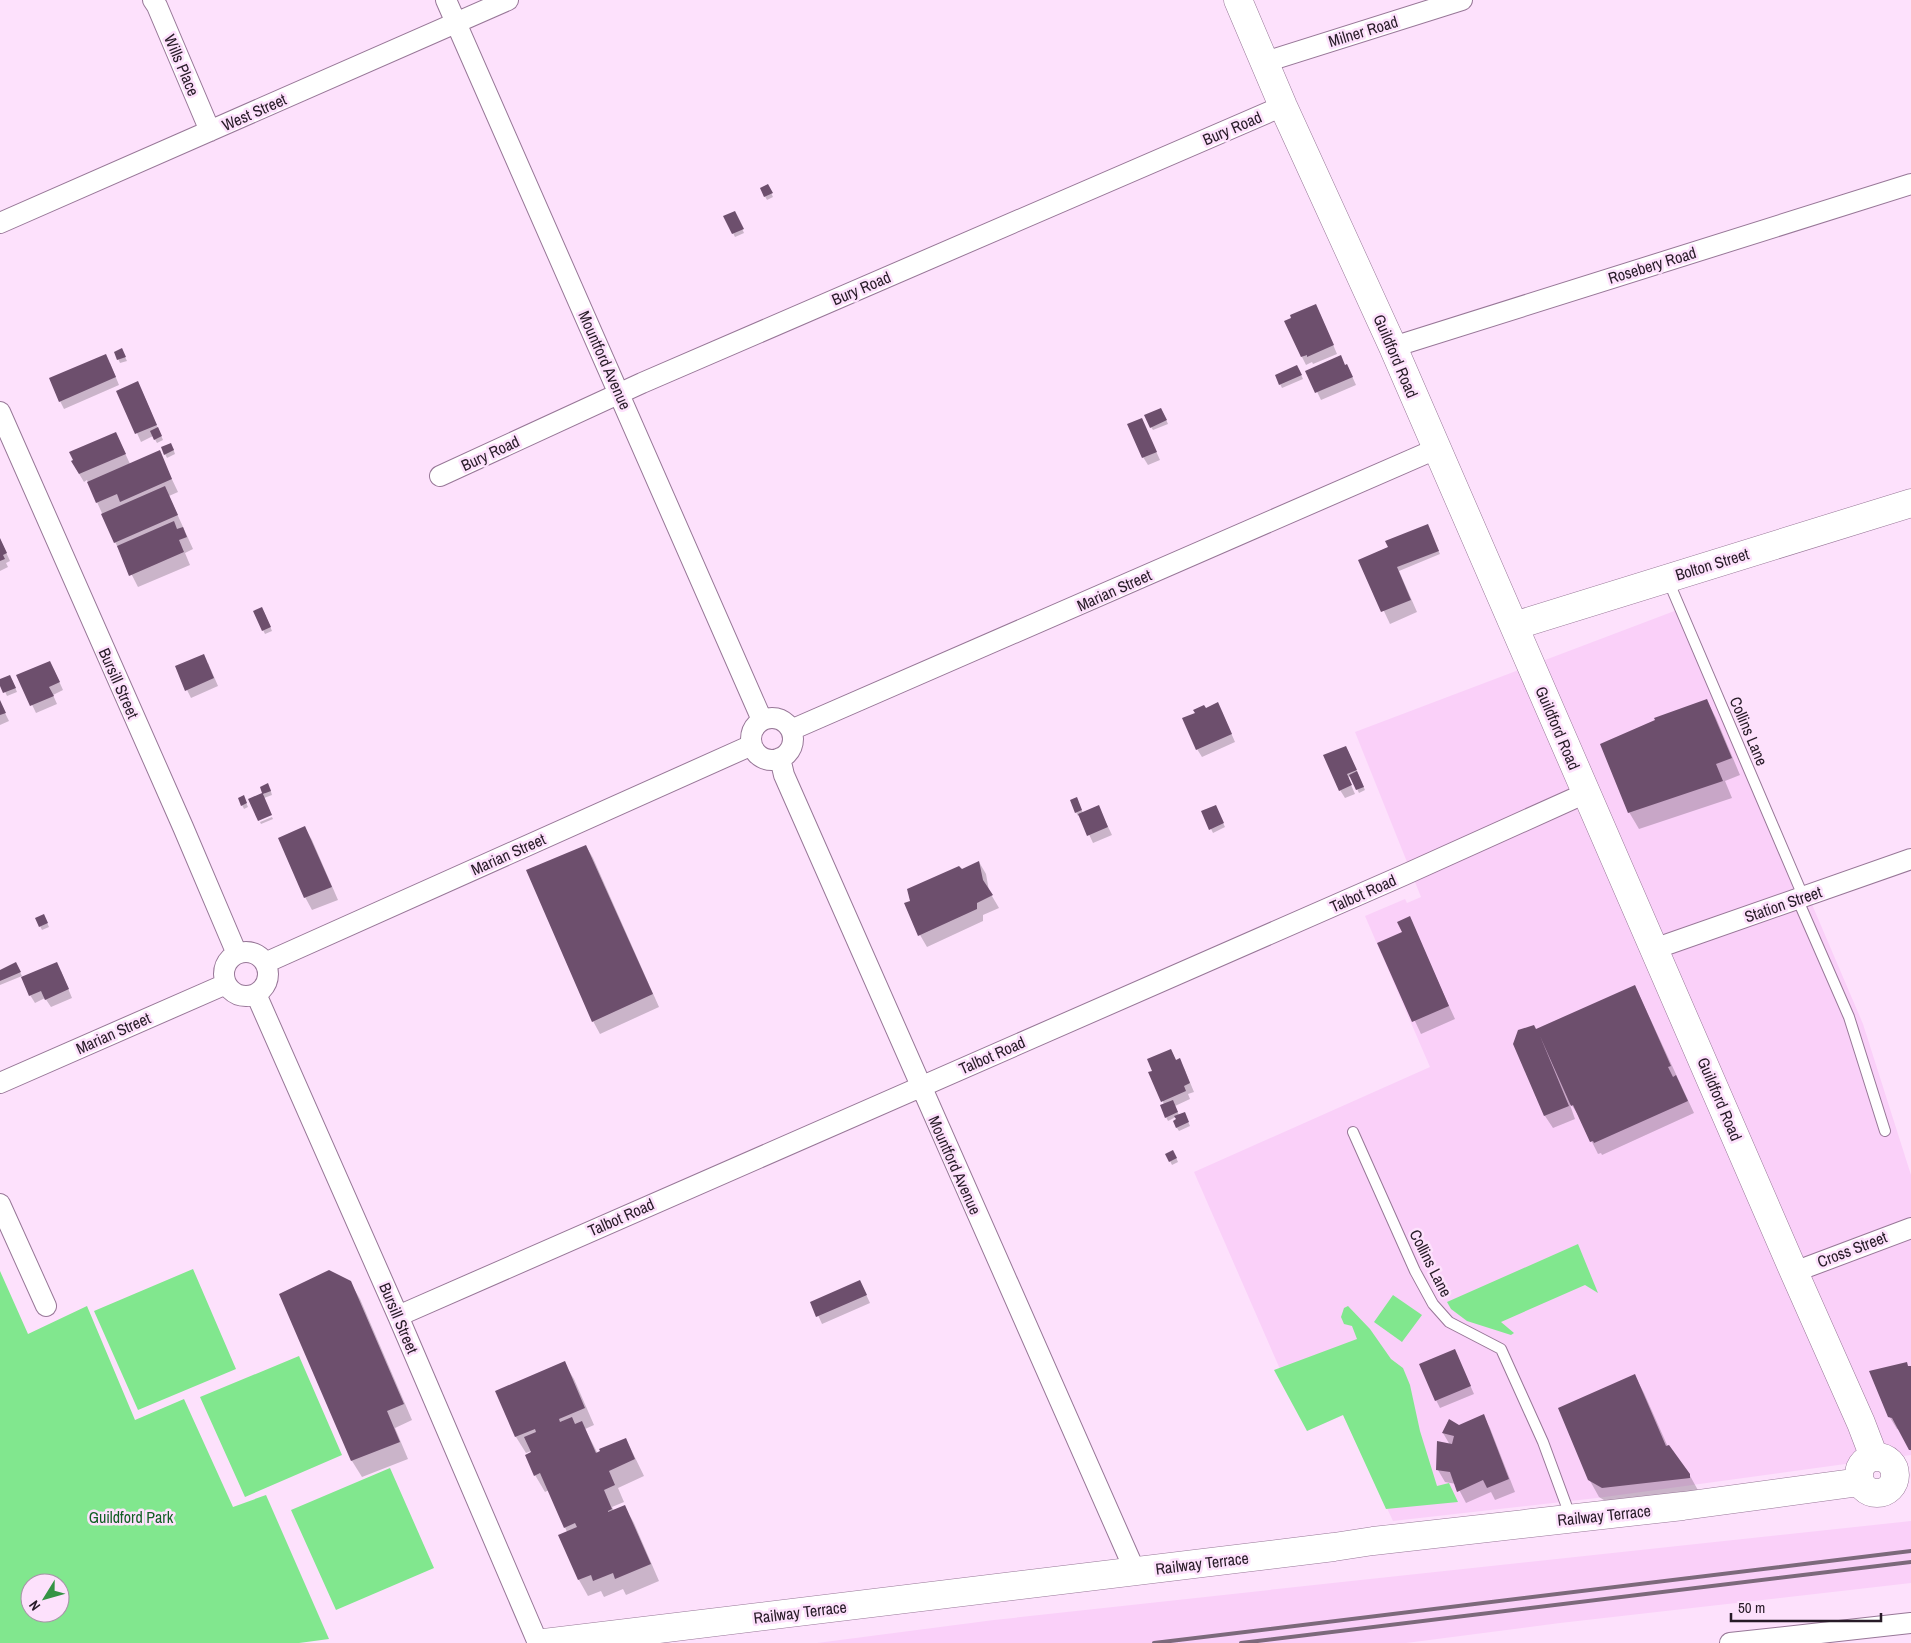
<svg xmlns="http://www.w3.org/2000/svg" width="1911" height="1643" font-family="'Archivo Narrow',sans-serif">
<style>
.built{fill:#fad0f9}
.green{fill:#81e78e;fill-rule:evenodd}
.shadow{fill:#0003}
.building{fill:#6d4f6d}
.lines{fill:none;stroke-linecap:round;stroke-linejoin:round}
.lane-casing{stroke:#977797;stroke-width:12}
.street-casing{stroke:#977797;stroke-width:22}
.secondary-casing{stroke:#977797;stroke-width:29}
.lane{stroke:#fff;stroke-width:10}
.street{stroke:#fff;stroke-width:20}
.secondary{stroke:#fff;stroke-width:28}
.rail{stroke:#7c697b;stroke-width:4}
.labels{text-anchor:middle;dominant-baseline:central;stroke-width:5;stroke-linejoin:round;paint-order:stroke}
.street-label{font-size:16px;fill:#271b27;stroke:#fde1fc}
.park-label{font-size:16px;fill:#115f23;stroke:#fde1fc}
</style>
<rect width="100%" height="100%" fill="#fde1fc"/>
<!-- built -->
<path class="built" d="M1685 607 1863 1024 1911 1175V1455L1597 1498 1393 1521 1343 1415 1307 1431 1194 1172 1430 1067 1365 916 1405 899 1407 903 1421 897 1355 732Z
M1911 1521V1583L1560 1623 1406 1643H817L994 1620 1342 1582Z"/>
<!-- green -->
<path class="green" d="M1578 1244 1598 1293 1585 1285 1501 1322 1514 1333 1511 1335 1467 1321 1451 1309 1447 1302Z
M193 1269 236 1369 138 1410 94 1311Z
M0 1271 28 1334 87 1306 135 1420 184 1399 233 1507 266 1495 329 1639 299 1643H0ZM30 1583H60V1613H30Z
M1393 1295 1422 1315 1402 1342 1374 1322Z
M1348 1306 1370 1329 1391 1359 1403 1368 1410 1385 1420 1431 1437 1486 1449 1483 1458 1502 1386 1509 1343 1415 1307 1431 1274 1370 1357 1339 1352 1326 1344 1324 1341 1317 1344 1308Z
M299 1356 342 1455 245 1497 200 1397Z
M390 1468 434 1568 336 1610 291 1510Z"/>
<!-- shadow -->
<path class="shadow" d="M768 186 773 197 767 200 761 189Z
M736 216 744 233 735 237 725 217Z
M1320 314 1337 354 1313 364 1312 362 1306 365 1302 357Z
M115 352 123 353 127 361 120 363Z
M110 363 119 385 64 409 60 401Z
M1347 365 1356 385 1321 400 1307 371Z
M1299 370 1303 379 1282 388 1280 384Z
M118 391H142L163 440 157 443 153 436 141 442Z
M1163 413 1168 424 1153 430 1151 427Z
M1142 420 1160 460 1148 465 1143 457Z
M120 442 130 464 159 452 178 492 169 496 193 549 185 553 190 565 138 587 115 542 87 480 84 482 75 467Z
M173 448 175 454 167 458 165 454Z
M1429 529 1440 554 1399 571 1417 612 1390 624 1360 560Z
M0 539 10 561 6 563 8 567 0 571Z
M264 612 272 631 265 634 263 630Z
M208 663 218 686 191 698 187 690Z
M54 670 63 690 53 695 57 704 36 713 18 676Z
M12 680 17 692 7 696 0 681Z
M1707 701 1716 718 1740 775 1725 781 1732 798 1639 829 1629 812Z
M0 703 9 721 0 725Z
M1206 710 1222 712 1235 742 1202 757 1197 749Z
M1348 751 1365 790 1359 793 1351 776 1348 778 1355 794 1345 798 1340 790Z
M270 788 272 795 264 798 250 799 264 794Z
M245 800 248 807 244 809 242 805Z
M1078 802 1083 813 1098 806 1112 835 1093 843 1080 815 1078 816 1076 812Z
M1217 810 1225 827 1213 833 1211 829Z
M272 817 273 819 261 824 260 822Z
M305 828 312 840 338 900 312 910 305 897Z
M586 846 593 858 659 1007 600 1034 593 1021Z
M979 862 986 874 989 891 999 908 983 915V921L927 947 920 935 961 870Z
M44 916 49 927 42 930 40 926Z
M1409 918 1455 1019 1421 1034 1379 944 1404 933Z
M18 968 22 976 0 985V971Z
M61 971 72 998 51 1007 45 998 35 1003 30 995Z
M1635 986 1694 1113 1602 1155 1601 1153 1598 1154 1580 1118 1571 1104 1570 1105 1575 1119 1553 1128 1545 1116 1514 1044 1536 1031Z
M1171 1050 1176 1061 1184 1068 1194 1092 1188 1094 1190 1099 1175 1106 1179 1115 1186 1117 1190 1126 1179 1131 1177 1128 1178 1120 1176 1117 1168 1121 1166 1117 1164 1105 1154 1072Z
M1175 1155 1178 1162 1172 1165 1170 1161Z
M350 1282 360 1299 412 1420 395 1428 408 1459 362 1477 352 1461Z
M864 1290 870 1303 822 1324 812 1302Z
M1455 1351 1474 1394 1440 1408 1436 1400Z
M564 1363 574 1379 594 1425 585 1429 598 1454 626 1439 644 1476 618 1488 624 1502 612 1507 614 1511 625 1507 634 1523 659 1581 626 1595 623 1589 604 1597 601 1591 588 1596 579 1580 559 1536 567 1532 549 1490 545 1492 535 1475 533 1453 531 1451 526 1453 516 1437 497 1391Z
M1908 1367H1911V1451L1900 1430 1897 1429 1889 1416Z
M1635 1376 1644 1393 1668 1447 1689 1474 1699 1492 1612 1505 1599 1497 1589 1479Z
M1483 1415 1490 1428 1515 1492 1495 1500 1491 1492 1466 1503 1456 1484 1445 1482 1438 1470 1450 1445 1443 1433 1449 1420 1459 1426Z"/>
<!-- building -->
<path class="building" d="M768 184 773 193 764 197 760 188Z
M735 211 744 229 732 234 723 216Z
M1316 304 1334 345 1307 357V355L1301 357 1284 321 1291 318 1290 315Z
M122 348 126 357 117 360 114 352Z
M106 354 116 377 59 402 49 378Z
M1341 355 1345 365 1347 364 1353 377 1315 393 1305 371Z
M1297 365 1302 375 1279 385 1275 375Z
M138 381 157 425 135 434 116 391Z
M1161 408 1167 420 1150 428 1144 415Z
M1142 418 1157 452 1142 458 1127 424Z
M158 427 162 436 154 440 150 431Z
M116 432 126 454 79 474 71 461 73 460 69 452Z
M171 443 174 450 164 455 161 447Z
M160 450 172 479 120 502 117 494 96 503 87 482Z
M165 486 178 515 114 543 101 514Z
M174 521 177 529 183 527 187 537 179 540 184 552 129 576 117 546Z
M1428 524 1439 551 1397 567 1411 600 1381 612 1358 560 1388 547 1385 541Z
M0 538 7 553 3 555 5 559 0 561Z
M262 607 271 627 262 631 253 611Z
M204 654 214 678 185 691 175 666Z
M50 661 60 682 49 687 54 696 30 706 16 675Z
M10 675 16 688 3 693 0 686V679Z
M1707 699 1732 758 1716 764 1723 781 1628 813 1600 744 1655 720 1654 718Z
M0 700 6 713 0 715Z
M1218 702 1232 734 1196 750 1182 718 1195 713 1193 710 1204 705 1206 708Z
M1346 746 1357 770 1347 774 1352 785 1339 791 1323 755Z
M1357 771 1364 787 1356 790 1349 775Z
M268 783 271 791 263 794 272 815 258 821 248 799 262 793 260 787Z
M244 795 247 803 241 806 238 798Z
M1077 797 1082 810 1075 813 1070 800Z
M1099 805 1108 827 1087 836 1078 814Z
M1216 805 1224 823 1209 830 1201 811Z
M305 826 332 887 304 898 278 838Z
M586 845 653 994 592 1022 526 870Z
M979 861 983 880 993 895 977 903V909L918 936 904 903 910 901 907 889 959 866 962 869Z
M44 914 48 923 39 927 35 918Z
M1410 916 1449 1006 1412 1022 1377 943 1402 932 1397 922Z
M16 962 21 972 0 981V970Z
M57 962 69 989 45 1000 41 991 29 996 21 977Z
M1635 985 1671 1066 1668 1067 1673 1077 1676 1075 1688 1101 1594 1143 1593 1141 1590 1142 1573 1105 1571 1106 1540 1036 1569 1106 1544 1116 1513 1044 1518 1030 1534 1025 1536 1029Z
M1171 1049 1176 1060 1180 1058 1190 1083 1184 1086 1186 1091 1161 1102 1148 1072 1152 1071 1147 1059Z
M1173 1100 1178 1112 1165 1118 1160 1105Z
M1185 1112 1189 1122 1176 1128 1173 1121 1176 1119 1174 1116Z
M1173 1150 1177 1158 1169 1162 1165 1154Z
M329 1270 351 1281 404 1404 387 1411 400 1442 351 1461 279 1294Z
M860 1280 867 1295 816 1317 810 1302Z
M1455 1349 1471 1386 1435 1401 1419 1364Z
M565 1361 585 1408 559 1419 560 1422 572 1417 575 1424 582 1421 596 1453 600 1451 599 1449 626 1438 635 1459 609 1471 615 1485 604 1490 612 1509 608 1511V1512L625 1505 651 1564 615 1579 613 1573 593 1581 591 1575 578 1580 558 1535 577 1527 575 1523 564 1528 540 1473 534 1476 525 1455 531 1452 524 1437 536 1432 535 1429 515 1437 495 1391Z
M1907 1362 1908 1366H1911V1450H1909L1892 1418 1888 1417 1869 1371Z
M1635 1374 1666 1446 1669 1445 1690 1474V1478L1602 1488 1588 1480 1558 1408Z
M1484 1414 1509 1479 1487 1488 1483 1480 1457 1492 1450 1472 1436 1470 1437 1441 1452 1444 1454 1436 1442 1433 1449 1419 1459 1425Z"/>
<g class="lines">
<defs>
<path id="lane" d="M1668 580 1803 896
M1797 898 1849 1017 1885 1131
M1353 1132 1415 1271 1433 1304 1449 1322 1501 1349 1543 1442 1571 1518"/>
<path id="street" d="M153 0 157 6 210 131
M446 0 762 720
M1265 62 1462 0
M0 223 508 0
M1393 347 1911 184
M0 412 183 827 237 954
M440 476 642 383 1283 106
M751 739a21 21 0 1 1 42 0a21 21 0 1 1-42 0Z
M791 730 1436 449
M780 758 784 775 1135 1571
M1654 949 1911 859
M224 974a22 22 0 1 1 44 0a22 22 0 1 1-44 0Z
M265 963 752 745
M256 994 398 1316 538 1643
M0 1083 226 984
M0 1204 46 1306
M1794 1272 1911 1228
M398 1316 1404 875 1586 793
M1730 1643 1911 1623"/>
<path id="secondary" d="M1238 0 1283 106 1393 347 1794 1272 1861 1423 1874 1457
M1514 626 1911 503
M1859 1475a18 18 0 1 1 36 0a18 18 0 1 1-36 0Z
M544 1643 1334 1547 1373 1541 1683 1506 1860 1482"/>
</defs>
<!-- lane casing -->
<use href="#lane" class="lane-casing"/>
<!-- street casing -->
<use href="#street" class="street-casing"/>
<!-- secondary casing -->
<use href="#secondary" class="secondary-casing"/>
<!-- lane -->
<use href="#lane" class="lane"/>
<!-- street -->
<use href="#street" class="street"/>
<!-- secondary -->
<use href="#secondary" class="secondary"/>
<!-- rail -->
<path class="rail" d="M1154 1643 1911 1551
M1241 1643 1911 1562"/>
</g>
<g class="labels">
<!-- street labels -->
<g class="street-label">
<text transform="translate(1363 31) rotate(-17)">Milner Road</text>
<text transform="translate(182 65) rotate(67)">Wills Place</text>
<text transform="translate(254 112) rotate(-24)">West Street</text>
<text transform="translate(1232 128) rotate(-23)">Bury Road</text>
<text transform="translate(1652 265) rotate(-17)">Rosebery Road</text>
<text transform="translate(861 288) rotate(-23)">Bury Road</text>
<text transform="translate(1396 356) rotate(67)">Guildford Road</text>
<text transform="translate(605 360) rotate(66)">Mountford Avenue</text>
<text transform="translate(490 453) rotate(-25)">Bury Road</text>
<text transform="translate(1712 564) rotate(-17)">Bolton Street</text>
<text transform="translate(1114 590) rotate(-24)">Marian Street</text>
<text transform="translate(119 683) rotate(66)">Bursill Street</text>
<text transform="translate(1558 728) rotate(67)">Guildford Road</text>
<text transform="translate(1749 731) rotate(67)">Collins Lane</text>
<text transform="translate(508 854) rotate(-24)">Marian Street</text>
<text transform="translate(1363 893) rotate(-24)">Talbot Road</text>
<text transform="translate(1783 904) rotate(-19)">Station Street</text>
<text transform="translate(113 1033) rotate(-24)">Marian Street</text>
<text transform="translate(992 1055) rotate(-24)">Talbot Road</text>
<text transform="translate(1720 1099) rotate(67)">Guildford Road</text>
<text transform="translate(955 1165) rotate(66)">Mountford Avenue</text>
<text transform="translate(621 1217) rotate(-24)">Talbot Road</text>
<text transform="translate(1852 1249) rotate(-21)">Cross Street</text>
<text transform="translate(1431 1263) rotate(63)">Collins Lane</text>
<text transform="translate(399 1318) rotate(67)">Bursill Street</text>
<text transform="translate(1604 1515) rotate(-6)">Railway Terrace</text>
<text transform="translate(1202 1563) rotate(-7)">Railway Terrace</text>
<text transform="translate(800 1612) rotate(-7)">Railway Terrace</text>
</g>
<!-- park labels -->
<g class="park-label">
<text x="131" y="1517">Guildford Park</text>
</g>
</g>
<!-- north arrow -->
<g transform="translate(45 1598) rotate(233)"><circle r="24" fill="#fde1fc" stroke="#a792a7"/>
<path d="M0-4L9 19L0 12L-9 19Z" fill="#359345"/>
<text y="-8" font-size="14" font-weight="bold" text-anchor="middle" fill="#271b27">N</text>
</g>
<!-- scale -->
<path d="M1731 1613v8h150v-8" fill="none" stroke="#271b27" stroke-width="2.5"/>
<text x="1738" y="1613" font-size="15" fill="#271b27" stroke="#fde1fc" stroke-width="4" paint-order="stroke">50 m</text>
</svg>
